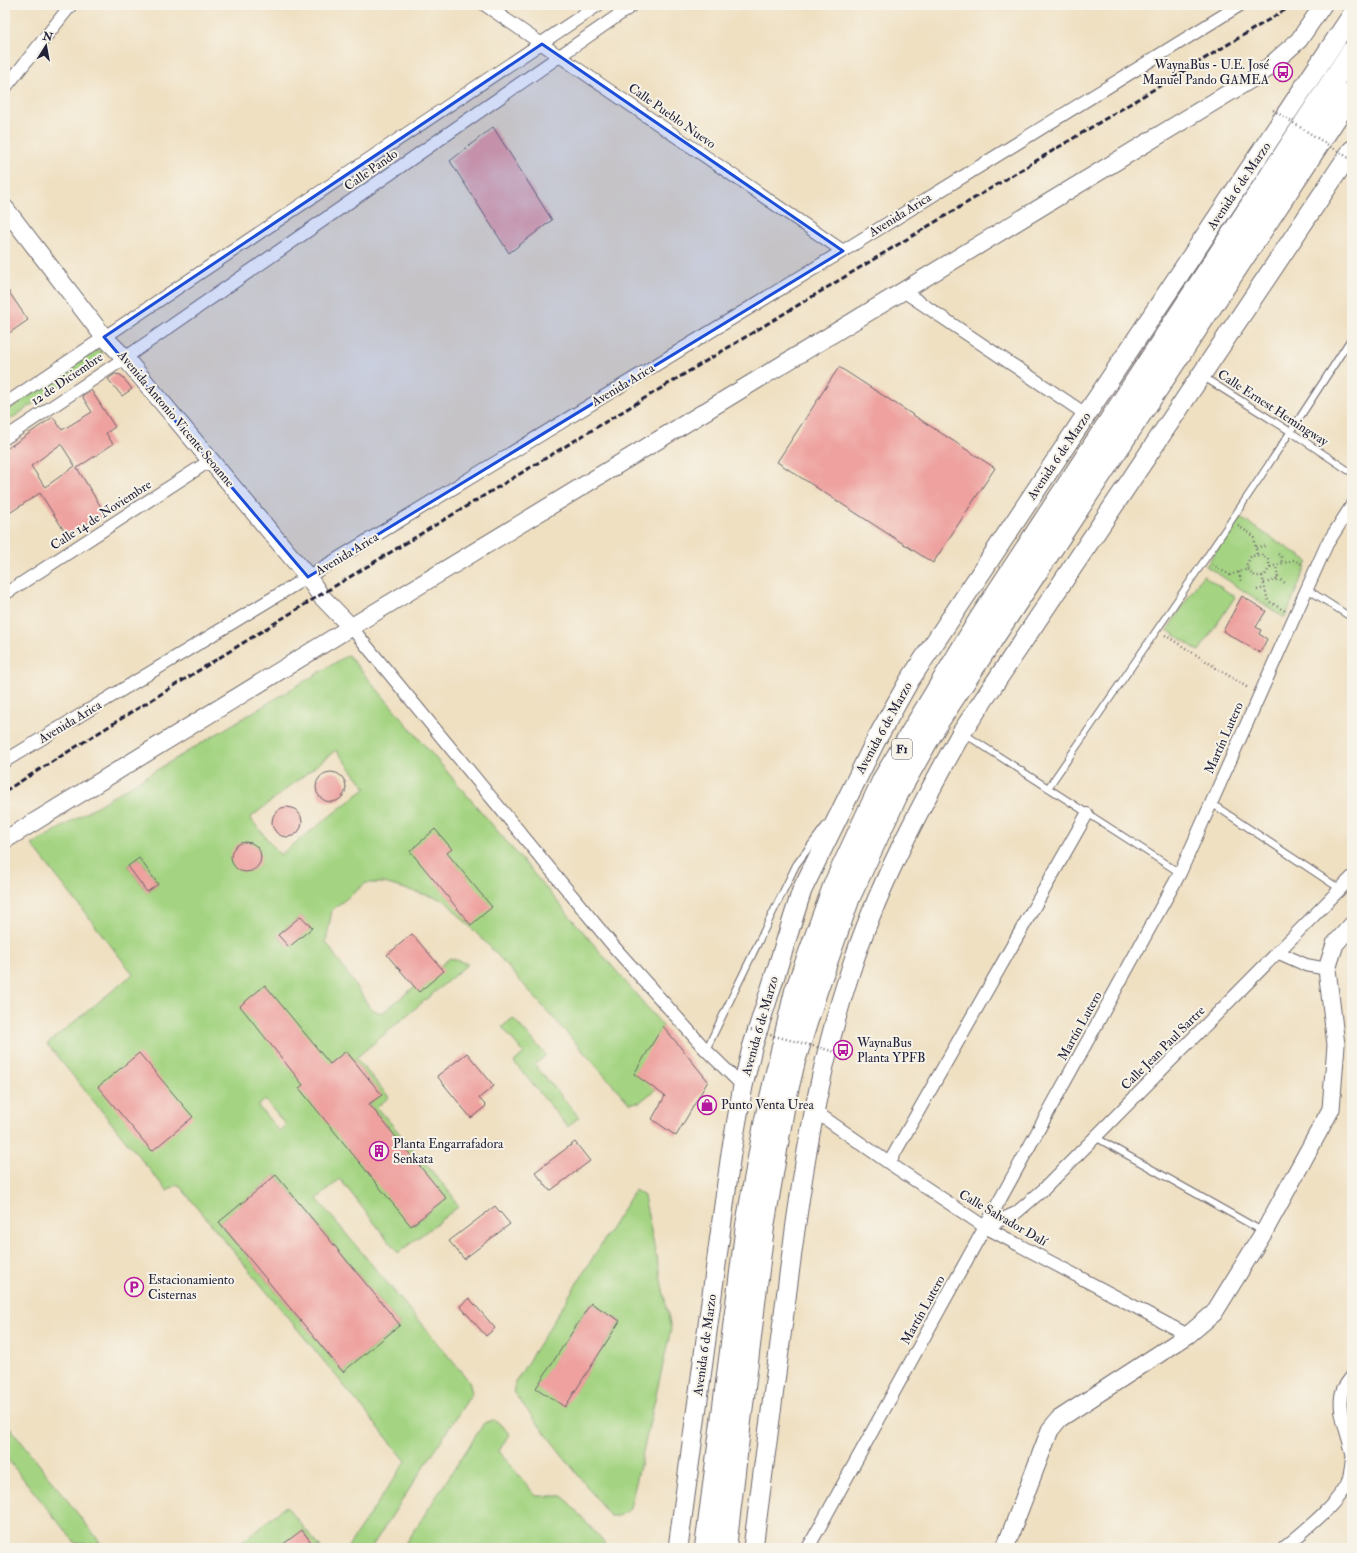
<svg xmlns="http://www.w3.org/2000/svg" width="1357" height="1553" font-family="'IM FELL Double Pica',serif">
<style>
.green{fill:#a4d482;stroke:#637b5e;fill-rule:evenodd}
.building{fill:#eea19f;fill-rule:evenodd}
.lines{fill:none;stroke-linecap:round;stroke-linejoin:round}
.lane-casing{stroke:#6a646a;stroke-width:8}
.street-casing{stroke:#6a646a;stroke-width:14}
.secondary-casing{stroke:#6a646a;stroke-width:19}
.primary-casing{stroke:#6a646a;stroke-width:21}
.highway-casing{stroke:#6a646a;stroke-width:24}
.path{stroke:#6a646a;stroke-width:2.5;stroke-dasharray:1 3;stroke-linecap:butt}
.lane{stroke:#fff;stroke-width:6}
.street{stroke:#fff;stroke-width:12}
.secondary{stroke:#fff;stroke-width:17}
.primary{stroke:#fff;stroke-width:19}
.highway{stroke:#fff;stroke-width:22}
.rail{stroke:#22223b;stroke-width:3;stroke-dasharray:6 3;stroke-linecap:butt}
.path-bridge{stroke:#6a646a;stroke-width:2.5;stroke-dasharray:1 3;stroke-linecap:butt}
.marked{fill:#1d4ed8;fill-opacity:0.2;stroke:#1d4ed8;stroke-width:3;stroke-linejoin:round}
.labels{text-anchor:middle;dominant-baseline:central;stroke-width:4;stroke-linejoin:round;paint-order:stroke}
.shield{fill:#f7f3e8;stroke:#62616f;stroke-width:1}
.shield-label{font-size:12px;font-weight:bold;fill:#22223b}
.poi-label{font-size:13px;fill:#22223b;stroke:#f7f3e8;text-anchor:start}
.street-label{font-size:13px;fill:#22223b;stroke:#f7f3e8}
</style>
<rect width="100%" height="100%" fill="#f7f3e8"/>
<filter id="ink" filterUnits="userSpaceOnUse"><feTurbulence type="fractalNoise" baseFrequency=".025" numOctaves="2"/><feDisplacementMap in="SourceGraphic" scale="8" xChannelSelector="R" yChannelSelector="G"/><feConvolveMatrix kernelMatrix="1 2 1 2 8 2 1 2 1" color-interpolation-filters="sRGB"/></filter>
<filter id="wash" filterUnits="userSpaceOnUse"><feTurbulence type="fractalNoise" baseFrequency=".012" numOctaves="4" result="noise"/><feDisplacementMap in="SourceGraphic" scale="16" xChannelSelector="R" yChannelSelector="G"/><feGaussianBlur stdDeviation="0.9" result="paint"/><feColorMatrix in="noise" values="0 0 0 0 0 0 0 0 0 0 0 0 0 0 0 0 0 1.4 0 .05"/><feComposite in="paint" operator="in"/></filter>
<g filter="url(#wash)">
<rect width="100%" height="100%" fill="#efe0c2"/>
<!-- green -->
<path class="green" d="M97 349 102 352 101 357 5 423V412Z
M1239 517 1308 561 1285 618 1206 566Z
M1203 575 1235 597 1199 651 1167 630Z
M348 655 663 1026 656 1089 640 1102 629 1103 491 948 444 900 384 883H366L332 910 326 942 371 1009 382 1013 450 958 468 964 356 1058 389 1097 377 1107 452 1195 458 1207 398 1253 340 1179 317 1199 469 1381 472 1393 371 1548H347L406 1461 178 1184 167 1191 47 1044 133 974 32 845ZM336 750 366 788 280 855 250 818ZM139 858 158 884 147 892 128 866ZM301 916 311 928 288 947 278 935ZM346 1051 381 1094 369 1104 445 1198 412 1226 300 1088ZM265 1100 286 1125 279 1131 258 1106ZM276 1175 400 1325 343 1372 219 1222Z
M513 1018 546 1055 535 1065 579 1117 568 1127 514 1062 524 1053 502 1027Z
M635 1190 644 1196 671 1329 630 1509 619 1516H610L513 1392 516 1381ZM591 1303 620 1321 565 1406 537 1388Z
M494 1420 502 1425 509 1434 499 1451 536 1496H563L609 1548H403L484 1423Z
M5 1421 100 1542 96 1545 75 1543 5 1456Z
M286 1506 321 1548H315L302 1530 285 1548H235Z"/>
<g id="blocks">
<!-- building -->
<path class="building" d="M493 127 552 220 509 253 450 161Z
M5 286 28 320 5 336Z
M839 367 995 468 933 563 777 462Z
M115 374 121 375 132 389 122 396 108 379Z
M91 390 115 427 106 433 113 444 77 468 106 515 89 526 87 523 67 535 40 493 5 516V450L53 417 62 430 92 412 82 396ZM61 444 75 466 45 487 31 466Z
M1242 596 1266 611 1256 627 1261 630 1259 634 1267 639 1260 653 1223 631Z
M316 787a15 15 0 1 1 30 0a15 15 0 1 1-30 0Z
M272 822a15 15 0 1 1 30 0a15 15 0 1 1-30 0Z
M435 829 452 849 447 853 492 907 471 925 410 851Z
M231 857a15 15 0 1 1 30 0a15 15 0 1 1-30 0Z
M139 858 158 884 147 892 128 866Z
M301 916 312 928 289 947 278 935Z
M412 934 444 971 419 992 387 955Z
M265 985 330 1064 346 1051 382 1095 369 1104 446 1198 411 1226 299 1088 303 1085 240 1006Z
M663 1026 708 1081 676 1136 652 1119 665 1096 634 1074Z
M139 1053 193 1117 152 1151 98 1087Z
M467 1053 494 1086 479 1098 486 1106 471 1118 437 1076Z
M575 1142 590 1161 550 1191 535 1172Z
M276 1175 400 1325 343 1372 219 1222Z
M495 1206 510 1224 464 1259 449 1241Z
M469 1298 495 1328 486 1336 460 1306Z
M591 1303 620 1321 565 1407 536 1388Z
M302 1530 315 1548H278Z"/>
</g>
</g>
<g filter="url(#ink)">
<use href="#blocks" fill-opacity="0" stroke="#6a646a" stroke-width="1"/>
<g class="lines">
<defs>
<path id="lane" d="M1202 376 1291 432 1352 473
M1307 589 1352 618
M963 733 1180 873
M1048 788C1151 639 1254 490 1352 337
M1211 803 1340 889
M706 1050 796 865 825 826
M1095 1137 1262 1231"/>
<path id="street" d="M485 5 843 251
M5 88 71 5
M903 291 1087 415
M5 404 598 5
M5 438 125 358 633 5
M5 594 211 460
M351 627 615 948 706 1050 743 1086
M5 761 843 251 1240 5
M1277 952 1306 965 1327 969
M813 1110 889 1163 985 1227 1188 1335
M889 1163 1087 814
M985 1227 1016 1213 1044 1189 1352 877
M1352 1376C1349 1380 1345 1385 1343 1389 1335 1408 1349 1435 1352 1454
M808 1548 1180 873 1327 544 1352 505
M1284 1548C1305 1530 1331 1510 1346 1486 1350 1478 1351 1468 1352 1459"/>
<path id="secondary" d="M5 208 104 337 125 358 308 577 320 595 351 627
M5 840 351 627 1263 72 1299 40 1323 5
M1005 1548 1050 1430 1059 1419 1188 1335 1214 1313 1264 1232 1331 1109 1336 1045 1327 969 1335 944 1352 925"/>
<path id="primary" d="M678 1548 731 1153 743 1086 752 1048 802 890 876 740 909 681 1352 15
M753 1548C764 1465 775 1381 786 1298 800 1188 815 1078 850 972 876 890 920 807 962 732L1352 150"/>
<path id="highway" d="M706 1548 747 1225 766 1119 796 991 835 884 884 779 981 618 1352 52
M725 1548 763 1227 784 1103 794 1061 817 988 849 897 898 792 938 721 1352 92"/>
</defs>
<!-- lane casing -->
<use href="#lane" class="lane-casing"/>
<!-- street casing -->
<use href="#street" class="street-casing"/>
<!-- secondary casing -->
<use href="#secondary" class="secondary-casing"/>
<!-- primary casing -->
<use href="#primary" class="primary-casing"/>
<!-- highway casing -->
<use href="#highway" class="highway-casing"/>
<!-- path -->
<path class="path" d="M1238 526 1254 536 1257 555
M1256 547 1265 546
M1278 554 1281 556 1282 564
M1212 565 1230 575 1248 569 1247 564 1251 556 1262 555 1268 559 1270 567 1265 575C1258 577 1252 577 1248 569
M1270 567 1294 560 1303 565
M1239 572 1241 581
M1262 576 1268 601 1285 611
M1277 578 1285 583
M1264 583 1276 580 1278 577 1276 566
M1257 590 1265 588
M1165 635 1248 688"/>
<!-- lane -->
<use href="#lane" class="lane"/>
<!-- street -->
<use href="#street" class="street"/>
<!-- secondary -->
<use href="#secondary" class="secondary"/>
<!-- primary -->
<use href="#primary" class="primary"/>
<!-- highway -->
<use href="#highway" class="highway"/>
<!-- rail -->
<path class="rail" d="M5 791 320 595 1293 5"/>
<!-- path-bridge -->
<path class="path-bridge" d="M1273 110 1352 160
M747 1029 844 1054"/>
</g>
</g>
<!-- marked area -->
<path class="marked" d="M542 44 843 251 308 577 104 337Z"/>
<!-- icons -->
<defs>
<symbol id="bus-ring" viewBox="-11 -11 22 22"><circle r="9.5" fill="#f7f3e8" stroke="#b5179e" stroke-width="1.5"/><path d="M-5-6H5V4H4V6H2V4H-2V6H-4V4H-5ZM-3.5-4V0h7V-4ZM-3.5 1.2v1.5H-2V1.2ZM2 1.2v1.5H3.5V1.2Z" fill="#b5179e"/></symbol>
<symbol id="shop-ring" viewBox="-11 -11 22 22"><circle r="9.5" fill="#f7f3e8" stroke="#b5179e" stroke-width="1.5"/><path d="M-5-2.5h2.3a2.7 3.5 0 0 1 5.4 0H5L5.5 6h-11ZM-1.5-2.5h3a1.5 2.3 0 0 0-3 0Z" fill="#b5179e"/></symbol>
<symbol id="building-ring" viewBox="-11 -11 22 22"><circle r="9.5" fill="#f7f3e8" stroke="#b5179e" stroke-width="1.5"/><path d="M-4-6H4V6H1V3H-1V6H-4ZM-2.5-4.3h1.7v1.8h-1.7ZM.8-4.3h1.7v1.8H.8ZM-2.5-1h1.7V.8h-1.7ZM.8-1h1.7V.8H.8Z" fill="#b5179e"/></symbol>
<symbol id="parking-ring" viewBox="-11 -11 22 22"><circle r="9.5" fill="#f7f3e8" stroke="#b5179e" stroke-width="1.5"/><path d="M-3.5-5.5H1a3.5 3.5 0 0 1 0 7H-1V5.5H-3.5ZM-1-3.4V-.6H.8a1.4 1.4 0 0 0 0-2.8Z" fill="#b5179e"/></symbol>
</defs>
<g fill-rule="evenodd">
<use href="#bus-ring" x="1272" y="61" width="22" height="22"/>
<use href="#bus-ring" x="832" y="1039" width="22" height="22"/>
<use href="#shop-ring" x="696" y="1094" width="22" height="22"/>
<use href="#building-ring" x="368" y="1140" width="22" height="22"/>
<use href="#parking-ring" x="123" y="1276" width="22" height="22"/>
</g>
<g class="labels">
<!-- shield labels -->
<rect class="shield" x="892" y="739" width="20" height="20" rx="3"/>
<g class="shield-label">
<text x="902" y="749">F1</text>
</g>
<!-- poi labels -->
<g class="poi-label">
<text x="1269" y="65" text-anchor="end">WaynaBus - U.E. José<tspan x="1269" dy="15">Manuel Pando GAMEA</tspan></text>
<text x="857" y="1043">WaynaBus<tspan x="857" dy="15">Planta YPFB</tspan></text>
<text x="721" y="1105">Punto Venta Urea</text>
<text x="393" y="1144">Planta Engarrafadora<tspan x="393" dy="15">Senkata</tspan></text>
<text x="148" y="1280">Estacionamiento<tspan x="148" dy="15">Cisternas</tspan></text>
</g>
<!-- street labels -->
<g class="street-label">
<text transform="translate(672 116) rotate(35)">Calle Pueblo Nuevo</text>
<text transform="translate(371 170) rotate(-35)">Calle Pando</text>
<text transform="translate(1239 186) rotate(-56)">Avenida 6 de Marzo</text>
<text transform="translate(900 215) rotate(-32)">Avenida Arica</text>
<text transform="translate(67 379) rotate(-34)">12 de Diciembre</text>
<text transform="translate(623 385) rotate(-31)">Avenida Arica</text>
<text transform="translate(1273 408) rotate(33)">Calle Ernest Hemingway</text>
<text transform="translate(176 419) rotate(50)">Avenida Antonio Vicente Seoanne</text>
<text transform="translate(1059 456) rotate(-56)">Avenida 6 de Marzo</text>
<text transform="translate(101 515) rotate(-33)">Calle 14 de Noviembre</text>
<text transform="translate(347 554) rotate(-31)">Avenida Arica</text>
<text transform="translate(70 722) rotate(-31)">Avenida Arica</text>
<text transform="translate(884 728) rotate(-61)">Avenida 6 de Marzo</text>
<text transform="translate(1224 738) rotate(-66)">Martín Lutero</text>
<text transform="translate(760 1026) rotate(-74)">Avenida 6 de Marzo</text>
<text transform="translate(1080 1026) rotate(-61)">Martín Lutero</text>
<text transform="translate(1163 1048) rotate(-45)">Calle Jean Paul Sartre</text>
<text transform="translate(1003 1218) rotate(30)">Calle Salvador Dalí</text>
<text transform="translate(923 1310) rotate(-61)">Martín Lutero</text>
<text transform="translate(705 1345) rotate(-82)">Avenida 6 de Marzo</text>
</g>
</g>
<!-- margin -->
<rect width="1357" height="1553" fill="none" stroke="#f7f3e8" stroke-width="20"/>
<!-- north arrow -->
<g transform="translate(46 46) rotate(11)" stroke="#f7f3e8" stroke-width="3" paint-order="stroke">
<path d="M0-3L7 15L0 10L-7 15Z" fill="#22223b"/>
<text y="-6" font-size="11" font-weight="bold" text-anchor="middle" fill="#22223b">N</text>
</g>
</svg>
